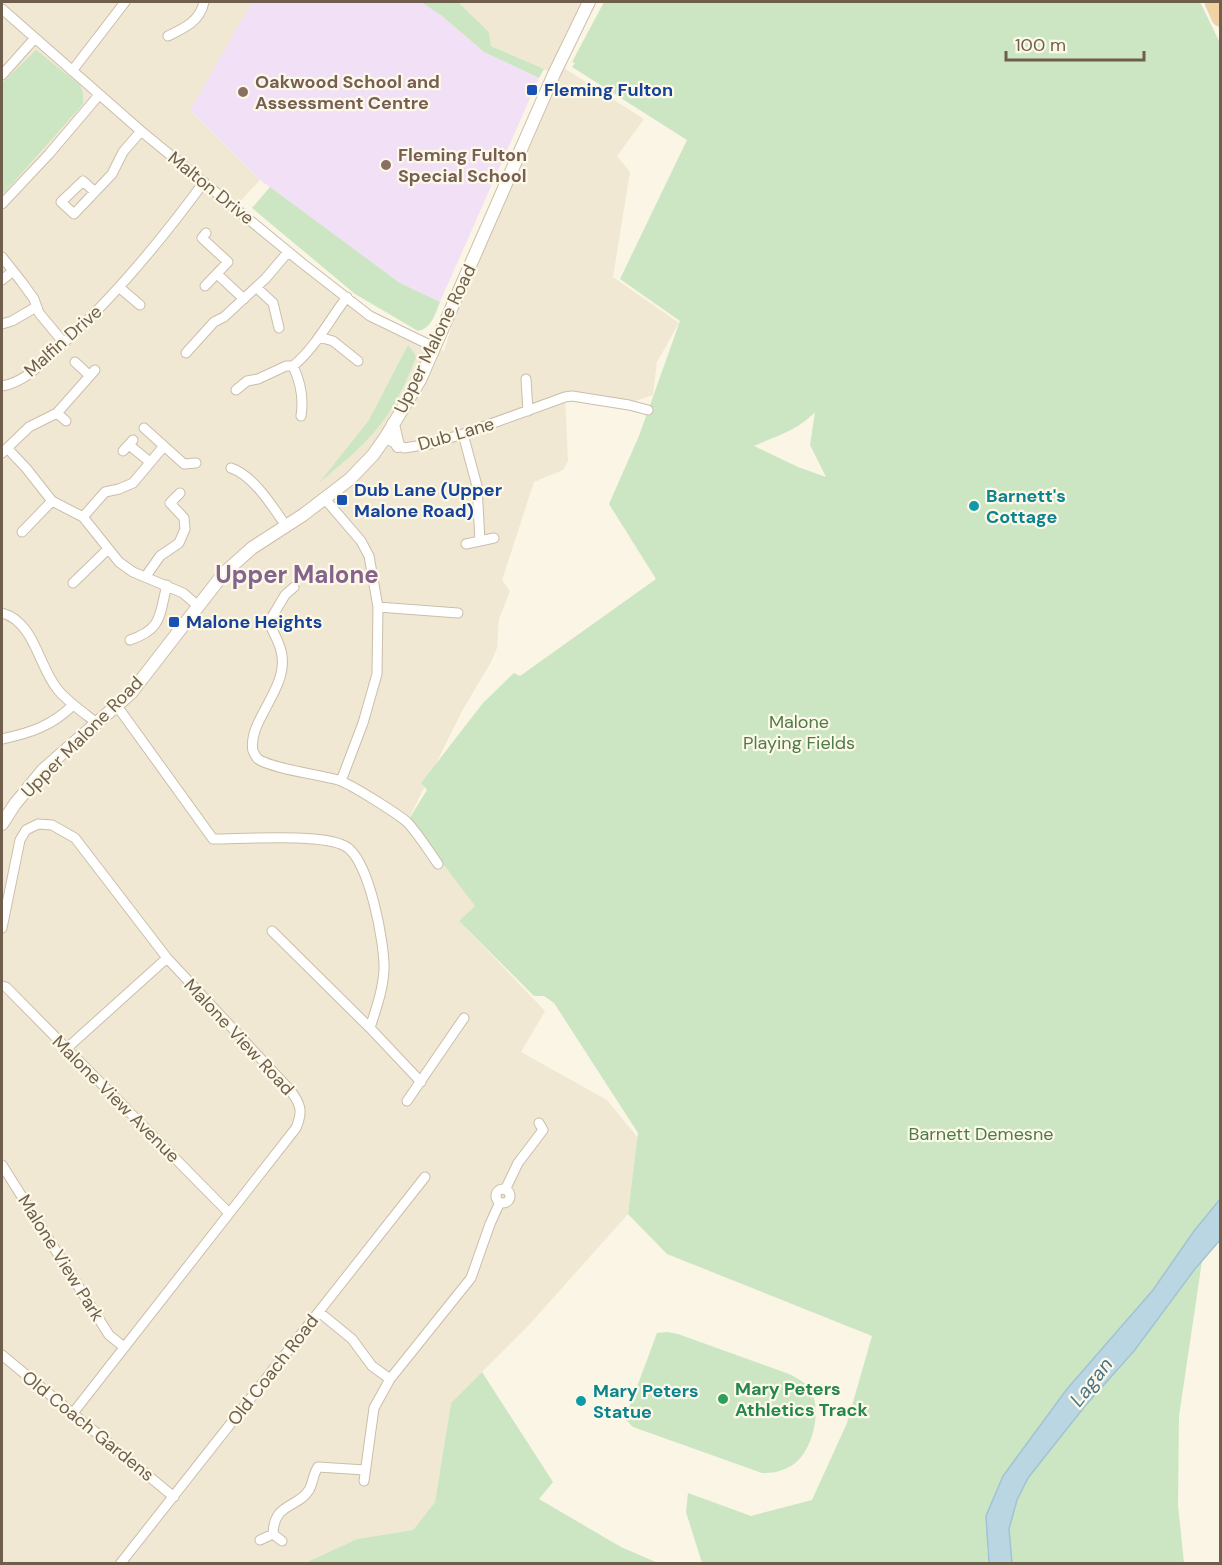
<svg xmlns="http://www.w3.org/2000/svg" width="1222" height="1565" font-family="'DM Sans',sans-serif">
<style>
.residential{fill:#f1e8d3}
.education{fill:#f2e1f6}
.green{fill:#cce6c3;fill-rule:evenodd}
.water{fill:#bad6e2;stroke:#a1c3d3;stroke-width:1.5}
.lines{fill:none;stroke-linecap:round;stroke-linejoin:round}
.minor-casing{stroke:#cabeab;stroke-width:11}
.secondary-casing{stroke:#cdbfaa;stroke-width:14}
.trunk-casing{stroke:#dad5d0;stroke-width:17}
.minor{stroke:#fff;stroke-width:9}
.secondary{stroke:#fff;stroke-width:12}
.trunk{stroke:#f2d2a0;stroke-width:15}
.transit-dot{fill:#1a4fb4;stroke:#fdf9e9;stroke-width:2}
.education-dot{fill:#8d6e63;stroke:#fdf9e9;stroke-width:2}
.culture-dot{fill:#0f9aa8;stroke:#fdf9e9;stroke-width:2}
.leisure-dot{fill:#2e9e5b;stroke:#fdf9e9;stroke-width:2}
.labels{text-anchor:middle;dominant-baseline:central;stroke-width:4.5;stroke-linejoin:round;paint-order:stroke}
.education-label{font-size:18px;font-weight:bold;fill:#785e54;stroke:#fdf9e9;text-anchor:start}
.transit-label{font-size:18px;font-weight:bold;fill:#164399;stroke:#fdf9e9;text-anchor:start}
.street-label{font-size:18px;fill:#705e4c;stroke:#fdf9e9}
.culture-label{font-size:18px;font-weight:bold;fill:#0d838f;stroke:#fdf9e9;text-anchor:start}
.park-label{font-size:18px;fill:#4f7b47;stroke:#fdf9e9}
.leisure-label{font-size:18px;font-weight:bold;fill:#27864d;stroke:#fdf9e9;text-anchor:start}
.water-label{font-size:20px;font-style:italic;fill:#4b7589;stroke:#fdf9e9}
.district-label{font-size:24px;font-weight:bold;fill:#85638c;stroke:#fdf9e9}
</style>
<rect width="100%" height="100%" fill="#faf5e4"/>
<!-- residential -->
<path class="residential" d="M2 2H252L192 107V112L260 180 235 207 347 297 444 351 472 263 511 173 564 68 644 119 617 156 630 172 613 277 679 323 657 362 653 395 632 402 565 397 568 461 563 470 534 482 502 580 510 591 499 619 497 648 491 662 462 711 407 822 443 863 476 907 459 921 545 1011 521 1052 607 1100 638 1138 628 1214 529 1325 451 1403 435 1502 413 1530 357 1539 305 1563 2 1564Z
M458 2H596L564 66 554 74 491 46 489 32Z"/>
<!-- education -->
<path class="education" d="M252 2H421L442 16 484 52 539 78 440 302 400 283 260 180 192 112V107Z"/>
<!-- green -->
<path class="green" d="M421 2H458L489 32 491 46 544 69 539 78 484 52 442 16Z
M604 2H1200L1220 43V1199L1194 1231 1153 1290 1067 1389 987 1549 989 1563H702L686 1512 688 1493 751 1516 812 1500 847 1423 872 1336 667 1254 628 1214 638 1133 554 1003 544 996H534L459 921 475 906 409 819 427 790 421 783 483 703 514 673 520 676 656 579 609 504 639 436 680 321 620 279 687 140 572 67 575 63 572 62ZM815 412 810 445 826 477 798 467 754 446C778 435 795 432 815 412Z
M36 50 80 85 83 93V104L4 193 2 191V83Z
M270 187 400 283 440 302C435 314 432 328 418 331L355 294 252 208Z
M408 345 415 354 416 358C410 371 405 385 398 397 380 433 349 458 319 483L369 420Z
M1202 1261 1179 1416 1178 1505 1184 1563H1012L1009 1529 1017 1500 1028 1478 1085 1406 1134 1351Z
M667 1332 678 1334 789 1374C797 1378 807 1383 811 1391 823 1412 811 1457 789 1467 780 1472 772 1473 762 1473L633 1427 625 1419 657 1333Z
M482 1372 553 1482 539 1499 621 1547 658 1563H305L357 1539 413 1530 435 1502 451 1403Z"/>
<!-- water -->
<path class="water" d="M1220 1199V1240L1195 1269 1134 1351 1085 1406 1028 1478 1017 1500 1009 1529 1012 1563H989L986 1516 1003 1476 1067 1389 1153 1290 1194 1231Z"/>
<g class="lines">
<defs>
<path id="minor" d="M2 9 141 131 302 263 370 316 434 347
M168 36C185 28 200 21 204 2
M72 71 125 2
M2 75 35 38
M95 192 83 181 61 202 74 214 112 174 123 152 141 131
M2 204 49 154 99 95
M2 257 21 281 34 299 39 313 64 343
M217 274 244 299
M2 280 13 271
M205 286 228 262 202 238 206 233
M256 287 273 303 279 328
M120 288 140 305
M2 324 12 321 36 307
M319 337 333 341 358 361
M186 353 214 322 224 317 266 278 288 252
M75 362 90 376
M293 366C301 383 304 398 301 416
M526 379 528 411
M2 386C25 382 41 364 58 348 113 299 160 242 204 182
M236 390 247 381 258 379 286 366H293C316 347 329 320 347 297
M57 413 66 421
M144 428 184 464 196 463
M463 434 477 486 480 541
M385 438 404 448 430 444 463 434 565 397 572 396 629 405 648 410
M129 445 150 462
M7 448 26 468 52 501 83 517 119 562 133 572 183 593 198 606
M123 451 133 440
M2 453 29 427 57 413 95 370
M231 468C253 475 273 507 286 526
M325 499 361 541 369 556 378 607 377 674 363 723 341 781
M83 517 105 492 119 489 133 483 164 446
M22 532 52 501
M466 544 494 538
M146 576 160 556 179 543 185 529 184 518 170 503 180 493
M73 583 108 549
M294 587 285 595 269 622C273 633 281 644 282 656 287 690 247 722 253 751 254 753 256 757 258 759 270 768 320 775 338 780 349 783 400 815 408 823 419 835 428 850 438 864
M378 607 458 613
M2 613C35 622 38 666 58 690 69 703 84 713 97 723
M130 640C163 629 159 615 167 585
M117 706 213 839C242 839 322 833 345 846 369 858 385 944 384 970 383 990 376 1009 370 1028
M2 739C30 733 52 726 73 705
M2 928 20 840 26 830 38 824 52 825 75 838 167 958 290 1090C301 1104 303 1112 296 1128L73 1413
M272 931 370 1028 421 1082
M2 986 6 987 229 1213
M66 1049 167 958
M407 1101 464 1018
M2 1165 109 1335 124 1347
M496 1196a7 7 0 1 1 14 0a7 7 0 1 1-14 0Z
M505 1190 518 1163 543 1130 539 1123
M319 1312 352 1339 372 1366 390 1379
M2 1355 174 1497
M364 1481 374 1408 390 1379 471 1278 490 1224 500 1202
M273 1534C274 1502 297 1509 309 1490 313 1483 313 1474 318 1467L365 1470
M260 1540 273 1534 282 1541
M120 1564 425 1177"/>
<path id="secondary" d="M393 424 398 446
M2 824 15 804 43 770 131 693 224 573 252 548 303 515 350 479 373 455 385 438 420 380 554 74 589 2"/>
<path id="trunk" d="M1213 2 1220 18"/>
</defs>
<!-- minor casing -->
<use href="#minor" class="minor-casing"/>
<!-- secondary casing -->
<use href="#secondary" class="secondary-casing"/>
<!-- trunk casing -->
<use href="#trunk" class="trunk-casing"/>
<!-- minor -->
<use href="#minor" class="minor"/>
<!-- secondary -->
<use href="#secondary" class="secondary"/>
<!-- trunk -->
<use href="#trunk" class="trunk"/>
</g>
<!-- markers -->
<g class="transit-dot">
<rect x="526" y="84" width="12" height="12" rx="3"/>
<rect x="336" y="494" width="12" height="12" rx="3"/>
<rect x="168" y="616" width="12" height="12" rx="3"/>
</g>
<g class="education-dot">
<circle cx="243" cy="92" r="6"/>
<circle cx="386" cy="165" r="6"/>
</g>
<g class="culture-dot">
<circle cx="974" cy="506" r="6"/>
<circle cx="581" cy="1401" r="6"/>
</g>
<circle class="leisure-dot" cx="723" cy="1399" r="6"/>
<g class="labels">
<!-- education labels -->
<g class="education-label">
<text x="255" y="82">Oakwood School and<tspan x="255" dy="21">Assessment Centre</tspan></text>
<text x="398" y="155">Fleming Fulton<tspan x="398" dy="21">Special School</tspan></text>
</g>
<!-- transit labels -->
<g class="transit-label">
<text x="544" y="90">Fleming Fulton</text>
<text x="354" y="490">Dub Lane (Upper<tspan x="354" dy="21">Malone Road)</tspan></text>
<text x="186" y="622">Malone Heights</text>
</g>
<!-- street labels -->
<g class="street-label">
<text transform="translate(211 188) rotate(39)">Malton Drive</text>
<text transform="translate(435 339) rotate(-64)">Upper Malone Road</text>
<text transform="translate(63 341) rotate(-42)">Malfin Drive</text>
<text transform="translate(456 434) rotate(-16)">Dub Lane</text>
<text transform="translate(82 737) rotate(-45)">Upper Malone Road</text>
<text transform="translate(239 1037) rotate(47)">Malone View Road</text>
<text transform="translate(116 1099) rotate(45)">Malone View Avenue</text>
<text transform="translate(61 1258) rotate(58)">Malone View Park</text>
<text transform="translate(273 1370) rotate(-52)">Old Coach Road</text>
<text transform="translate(88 1426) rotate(39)">Old Coach Gardens</text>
</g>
<!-- culture labels -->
<g class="culture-label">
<text x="986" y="496">Barnett's<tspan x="986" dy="21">Cottage</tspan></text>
<text x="593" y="1391">Mary Peters<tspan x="593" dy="21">Statue</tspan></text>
</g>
<!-- park labels -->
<g class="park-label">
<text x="799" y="722">Malone<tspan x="799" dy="21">Playing Fields</tspan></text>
<text x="981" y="1134">Barnett Demesne</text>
</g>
<!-- leisure labels -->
<g class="leisure-label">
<text x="735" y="1389">Mary Peters<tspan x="735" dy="21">Athletics Track</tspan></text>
</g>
<!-- water labels -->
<g class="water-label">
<text transform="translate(1091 1382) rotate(-52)">Lagan</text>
</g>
<!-- district labels -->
<g class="district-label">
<text x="297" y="574">Upper Malone</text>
</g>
</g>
<!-- border -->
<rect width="1222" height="1565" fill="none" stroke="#705e4c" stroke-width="6"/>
<!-- scale -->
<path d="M1006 51v9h138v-9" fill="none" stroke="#705e4c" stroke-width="3"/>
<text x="1015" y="51" font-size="18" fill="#705e4c" stroke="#fdf9e9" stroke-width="4.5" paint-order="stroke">100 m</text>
</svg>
